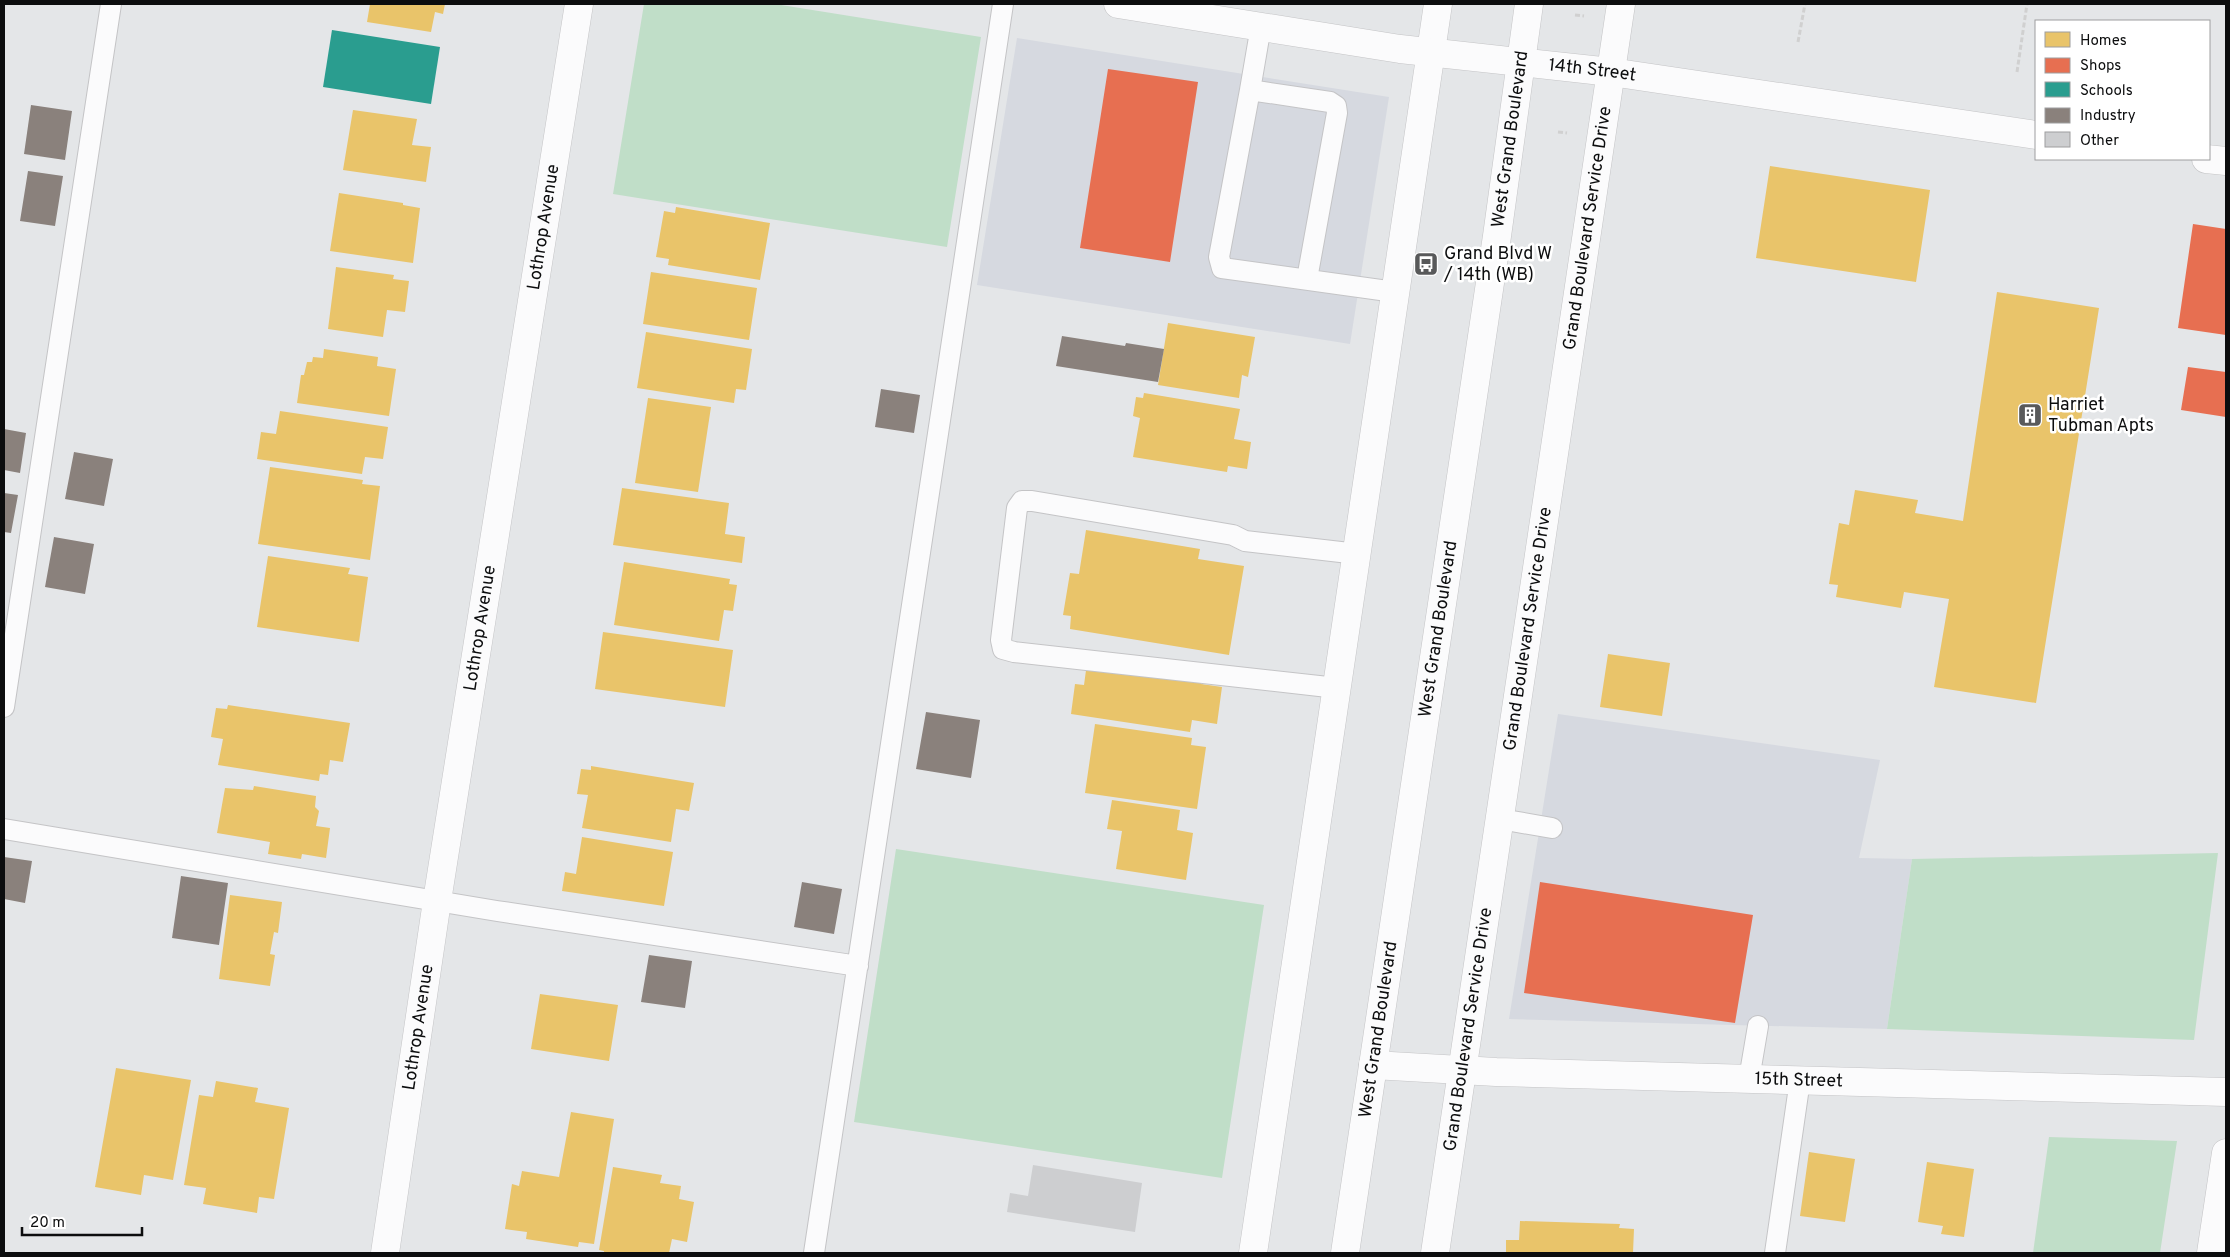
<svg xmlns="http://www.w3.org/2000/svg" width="2230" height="1257" font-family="Overpass,sans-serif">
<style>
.built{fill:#d6d9e0}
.green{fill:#c0dec8}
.homes{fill:#e9c46a}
.shops{fill:#e76f51}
.schools{fill:#2a9d8f}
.industry{fill:#8a817c}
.building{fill:#cdced0}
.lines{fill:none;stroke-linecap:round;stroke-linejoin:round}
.lane-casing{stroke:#c4c4c6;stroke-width:22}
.street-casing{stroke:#c4c4c6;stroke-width:29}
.secondary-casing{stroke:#c4c4c6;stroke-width:29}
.path{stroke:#d0d0d0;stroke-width:3;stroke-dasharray:5 2.5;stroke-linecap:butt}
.lane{stroke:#fbfbfc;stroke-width:20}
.street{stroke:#fbfbfc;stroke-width:28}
.secondary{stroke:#fbfbfc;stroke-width:28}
.labels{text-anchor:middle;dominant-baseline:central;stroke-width:5;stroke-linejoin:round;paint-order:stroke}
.street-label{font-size:18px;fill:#0c0d0e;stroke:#fff}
.poi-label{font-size:18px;fill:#0c0d0e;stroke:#fff;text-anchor:start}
</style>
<rect width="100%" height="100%" fill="#e4e6e8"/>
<!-- built -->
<path class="built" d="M1017 38 1389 97 1350 344 977 285Z
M1558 714 1880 760 1859 858 1912 859 1887 1029 1509 1019Z"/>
<!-- green -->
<path class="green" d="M644 4H775L981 37 947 247 613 194Z
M896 849 1264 905 1222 1178 854 1122Z
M2218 853 2194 1040 1887 1029 1912 859Z
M2049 1137 2177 1141 2160 1253H2033Z"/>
<!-- homes -->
<path class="homes" d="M370 4H445L443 14 435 12 431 32 367 22Z
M353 110 417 119 412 145 431 147 426 182 343 170Z
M1770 166 1930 190 1916 282 1756 258Z
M339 193 403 203V205L420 208 413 263 330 251Z
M676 207 770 223 760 280 668 265 669 259 656 257 664 211 675 213Z
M336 267 394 275 393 279 409 281 405 312 387 310 383 337 328 329Z
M651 272 757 288 749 340 643 324Z
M1997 292 2099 308 2036 703 1934 687 1949 599 1904 592 1901 608 1836 597 1838 585 1829 584 1839 523 1849 525 1855 490 1918 500 1915 513 1963 521Z
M1168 323 1255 337 1248 377 1242 375 1239 398 1158 385Z
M646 332 752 349 746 390 736 389 734 403 637 388Z
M324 349 378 357 377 366 396 369 389 416 297 403 301 375H304L307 362H312L313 357 323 358Z
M1144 393 1240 409 1234 439 1251 442 1247 469 1228 466 1227 472 1133 457 1140 418 1133 416 1136 397 1143 398Z
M648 398 711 407 698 492 635 483Z
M280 411 388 427 383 459 365 457 362 474 257 459 261 432 276 434Z
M270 467 363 480 362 484 380 486 370 560 258 544Z
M622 488 729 503 725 534 745 537 742 563 613 545Z
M1086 530 1200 549 1198 559 1244 566 1229 655 1070 629 1071 616 1063 615 1070 573 1079 574Z
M268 556 350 568 348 574 368 577 359 642 257 627Z
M624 562 730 579 729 584 737 585 733 611 724 610 719 641 614 625Z
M603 632 733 650 725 707 595 689Z
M1608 654 1670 663 1662 716 1600 707Z
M1087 663 1201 680V684L1222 687 1217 724 1192 720 1190 732 1071 714 1075 684 1084 685Z
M228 705 350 723 343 762 330 760 328 775 320 774 319 781 218 765 223 739 211 737 216 708 227 709Z
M1095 724 1192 738 1191 745 1206 747 1197 809 1085 793Z
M591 766 694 783 689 811 676 809 671 842 582 828 588 795 577 794 581 769 591 770Z
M254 786 316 796 315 807 319 811 316 826 330 828 326 858 302 854 301 859 268 854 270 842 217 833 225 788 253 790Z
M1112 800 1180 810 1177 830 1193 833 1186 880 1116 869 1122 831 1107 829Z
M582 837 673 852 664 906 562 891 565 872 576 874Z
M230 895 282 902 278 933 274 932 270 954 275 955 270 986 219 979Z
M540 994 618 1005 609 1061 531 1049Z
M116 1068 191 1080 173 1180 144 1175 141 1195 95 1187Z
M216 1081 258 1088 255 1102 289 1108 274 1199 259 1197 257 1213 203 1204 206 1188 184 1185 199 1095 213 1097Z
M571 1112 614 1119 594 1244 579 1242 578 1247 526 1239 527 1232 505 1229 512 1184 519 1186 522 1171 559 1177Z
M1809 1152 1855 1159 1845 1222 1800 1216Z
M1927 1162 1974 1169 1964 1237 1941 1234 1943 1226 1918 1222Z
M613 1167 662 1175 660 1183 681 1186 679 1199 694 1202 687 1242 672 1239 669 1253H604V1251L599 1250Z
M1520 1221 1620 1224 1619 1228 1634 1229 1633 1253H1506V1240H1519Z"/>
<!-- shops -->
<path class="shops" d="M1108 69 1198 82 1170 262 1080 248Z
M2193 224 2226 229V335L2178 328Z
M2188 367 2226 372V417L2181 410Z
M1540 882 1753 915 1735 1023 1524 993Z"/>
<!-- schools -->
<path class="schools" d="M332 30 440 47 431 104 323 87Z"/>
<!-- industry -->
<path class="industry" d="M31 105 72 111 65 160 24 154Z
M28 171 63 176 55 226 20 221Z
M1062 336 1125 346 1126 343 1164 349 1158 382 1056 366Z
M881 389 920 395 914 433 875 427Z
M4 429 26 433 20 473 4 470Z
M74 452 113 459 104 506 65 499Z
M4 493 18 495 11 533 4 532Z
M54 537 94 544 85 594 45 587Z
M926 712 980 720 971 778 916 769Z
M4 857 32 861 25 903 4 899Z
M181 876 228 883 219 945 172 938Z
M802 882 842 889 834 934 794 927Z
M649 955 692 961 685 1008 641 1002Z"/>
<!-- building -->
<path class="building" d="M1033 1165 1142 1183 1135 1232 1007 1212 1010 1193 1028 1196Z"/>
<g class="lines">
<defs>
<path id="lane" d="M1261 26 1250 90 1330 102 1336 106 1337 113 1307 279
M1250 90 1219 257 1222 268 1395 292
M1337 688 1014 652 1003 649 1001 640 1017 508 1022 501H1032L1233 535 1245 541 1358 554
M4 707 111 4
M1500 819 1552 828
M4 829 497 911 858 966
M1749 1079 1758 1026
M814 1253 1003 4
M1775 1253 1800 1080"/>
<g id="street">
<path id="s1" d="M1373 1065 1496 1072 2226 1092"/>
<path id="s2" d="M385 1253 437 901 579 4"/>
<path d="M1253 1253 1438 4"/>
<path id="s3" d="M1435 1253 1621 4"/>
<path d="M2211 1253 2226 1153"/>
</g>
<g id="secondary">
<path id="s4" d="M1118 4 1400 49 1611 72 2036 135"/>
<path d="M2206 159 2226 161"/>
<path id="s5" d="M1345 1253 1497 236 1529 4"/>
</g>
</defs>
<!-- lane casing -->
<use href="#lane" class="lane-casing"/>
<!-- street casing -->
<use href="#street" class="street-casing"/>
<!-- secondary casing -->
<use href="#secondary" class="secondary-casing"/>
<!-- path -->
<path class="path" d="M1575 15 1584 16
M1798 42 1805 4
M2017 72 2027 4
M1558 132 1567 133"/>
<!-- lane -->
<use href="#lane" class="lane"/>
<!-- street -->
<use href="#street" class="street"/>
<!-- secondary -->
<use href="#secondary" class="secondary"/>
</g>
<!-- icons -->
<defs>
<symbol id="bus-square" viewBox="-11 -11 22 22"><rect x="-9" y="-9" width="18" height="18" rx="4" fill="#58595a" stroke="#fff"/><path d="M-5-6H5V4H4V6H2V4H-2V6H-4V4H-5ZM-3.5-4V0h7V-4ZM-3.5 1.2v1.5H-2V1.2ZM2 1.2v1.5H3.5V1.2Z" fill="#fff"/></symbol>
<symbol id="building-square" viewBox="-11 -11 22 22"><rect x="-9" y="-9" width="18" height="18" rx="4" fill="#58595a" stroke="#fff"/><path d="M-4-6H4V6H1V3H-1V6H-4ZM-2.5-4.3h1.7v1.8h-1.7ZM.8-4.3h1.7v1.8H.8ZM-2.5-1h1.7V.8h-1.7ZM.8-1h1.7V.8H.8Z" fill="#fff"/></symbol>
</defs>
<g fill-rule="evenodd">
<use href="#bus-square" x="1412" y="250" width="28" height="28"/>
<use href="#building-square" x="2016" y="401" width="28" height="28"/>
</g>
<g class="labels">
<!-- street labels -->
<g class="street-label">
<text stroke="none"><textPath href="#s4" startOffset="479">14th Street</textPath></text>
<text stroke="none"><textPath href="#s5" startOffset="1126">West Grand Boulevard</textPath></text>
<text stroke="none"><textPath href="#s2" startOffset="1038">Lothrop Avenue</textPath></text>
<text stroke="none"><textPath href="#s3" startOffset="1036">Grand Boulevard Service Drive</textPath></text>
<text stroke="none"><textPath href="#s2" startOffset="632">Lothrop Avenue</textPath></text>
<text stroke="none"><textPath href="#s5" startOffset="631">West Grand Boulevard</textPath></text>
<text stroke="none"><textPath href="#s3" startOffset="631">Grand Boulevard Service Drive</textPath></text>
<text stroke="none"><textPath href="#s2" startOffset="228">Lothrop Avenue</textPath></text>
<text stroke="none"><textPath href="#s5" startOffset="226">West Grand Boulevard</textPath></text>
<text stroke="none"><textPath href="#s3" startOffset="226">Grand Boulevard Service Drive</textPath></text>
<text stroke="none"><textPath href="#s1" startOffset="426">15th Street</textPath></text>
</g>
<!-- poi labels -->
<g class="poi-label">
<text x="1444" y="254">Grand Blvd W<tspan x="1444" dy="21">/ 14th (WB)</tspan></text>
<text x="2048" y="405">Harriet<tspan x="2048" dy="21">Tubman Apts</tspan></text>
</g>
</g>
<!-- border -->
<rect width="2230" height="1257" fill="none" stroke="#0c0d0e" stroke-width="10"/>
<!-- legend -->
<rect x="2035" y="20" width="175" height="140" fill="#ffffff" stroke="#9e9e9f"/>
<rect x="2045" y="32" width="25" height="15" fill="#e9c46a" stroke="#9e9e9f"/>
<text x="2080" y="45" font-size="15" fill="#0c0d0e">Homes</text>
<rect x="2045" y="58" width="25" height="15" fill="#e76f51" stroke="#9e9e9f"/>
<text x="2080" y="70" font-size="15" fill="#0c0d0e">Shops</text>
<rect x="2045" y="82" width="25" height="15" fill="#2a9d8f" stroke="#9e9e9f"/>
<text x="2080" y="95" font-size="15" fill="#0c0d0e">Schools</text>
<rect x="2045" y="108" width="25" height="15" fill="#8a817c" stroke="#9e9e9f"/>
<text x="2080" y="120" font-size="15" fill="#0c0d0e">Industry</text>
<rect x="2045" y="132" width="25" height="15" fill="#cdced0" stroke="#9e9e9f"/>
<text x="2080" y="145" font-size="15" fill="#0c0d0e">Other</text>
<!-- scale -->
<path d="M22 1227v8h120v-8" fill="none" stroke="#0c0d0e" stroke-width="2.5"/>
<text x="30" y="1227" font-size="15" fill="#0c0d0e" stroke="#ffffff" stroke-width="4" paint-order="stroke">20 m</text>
</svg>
